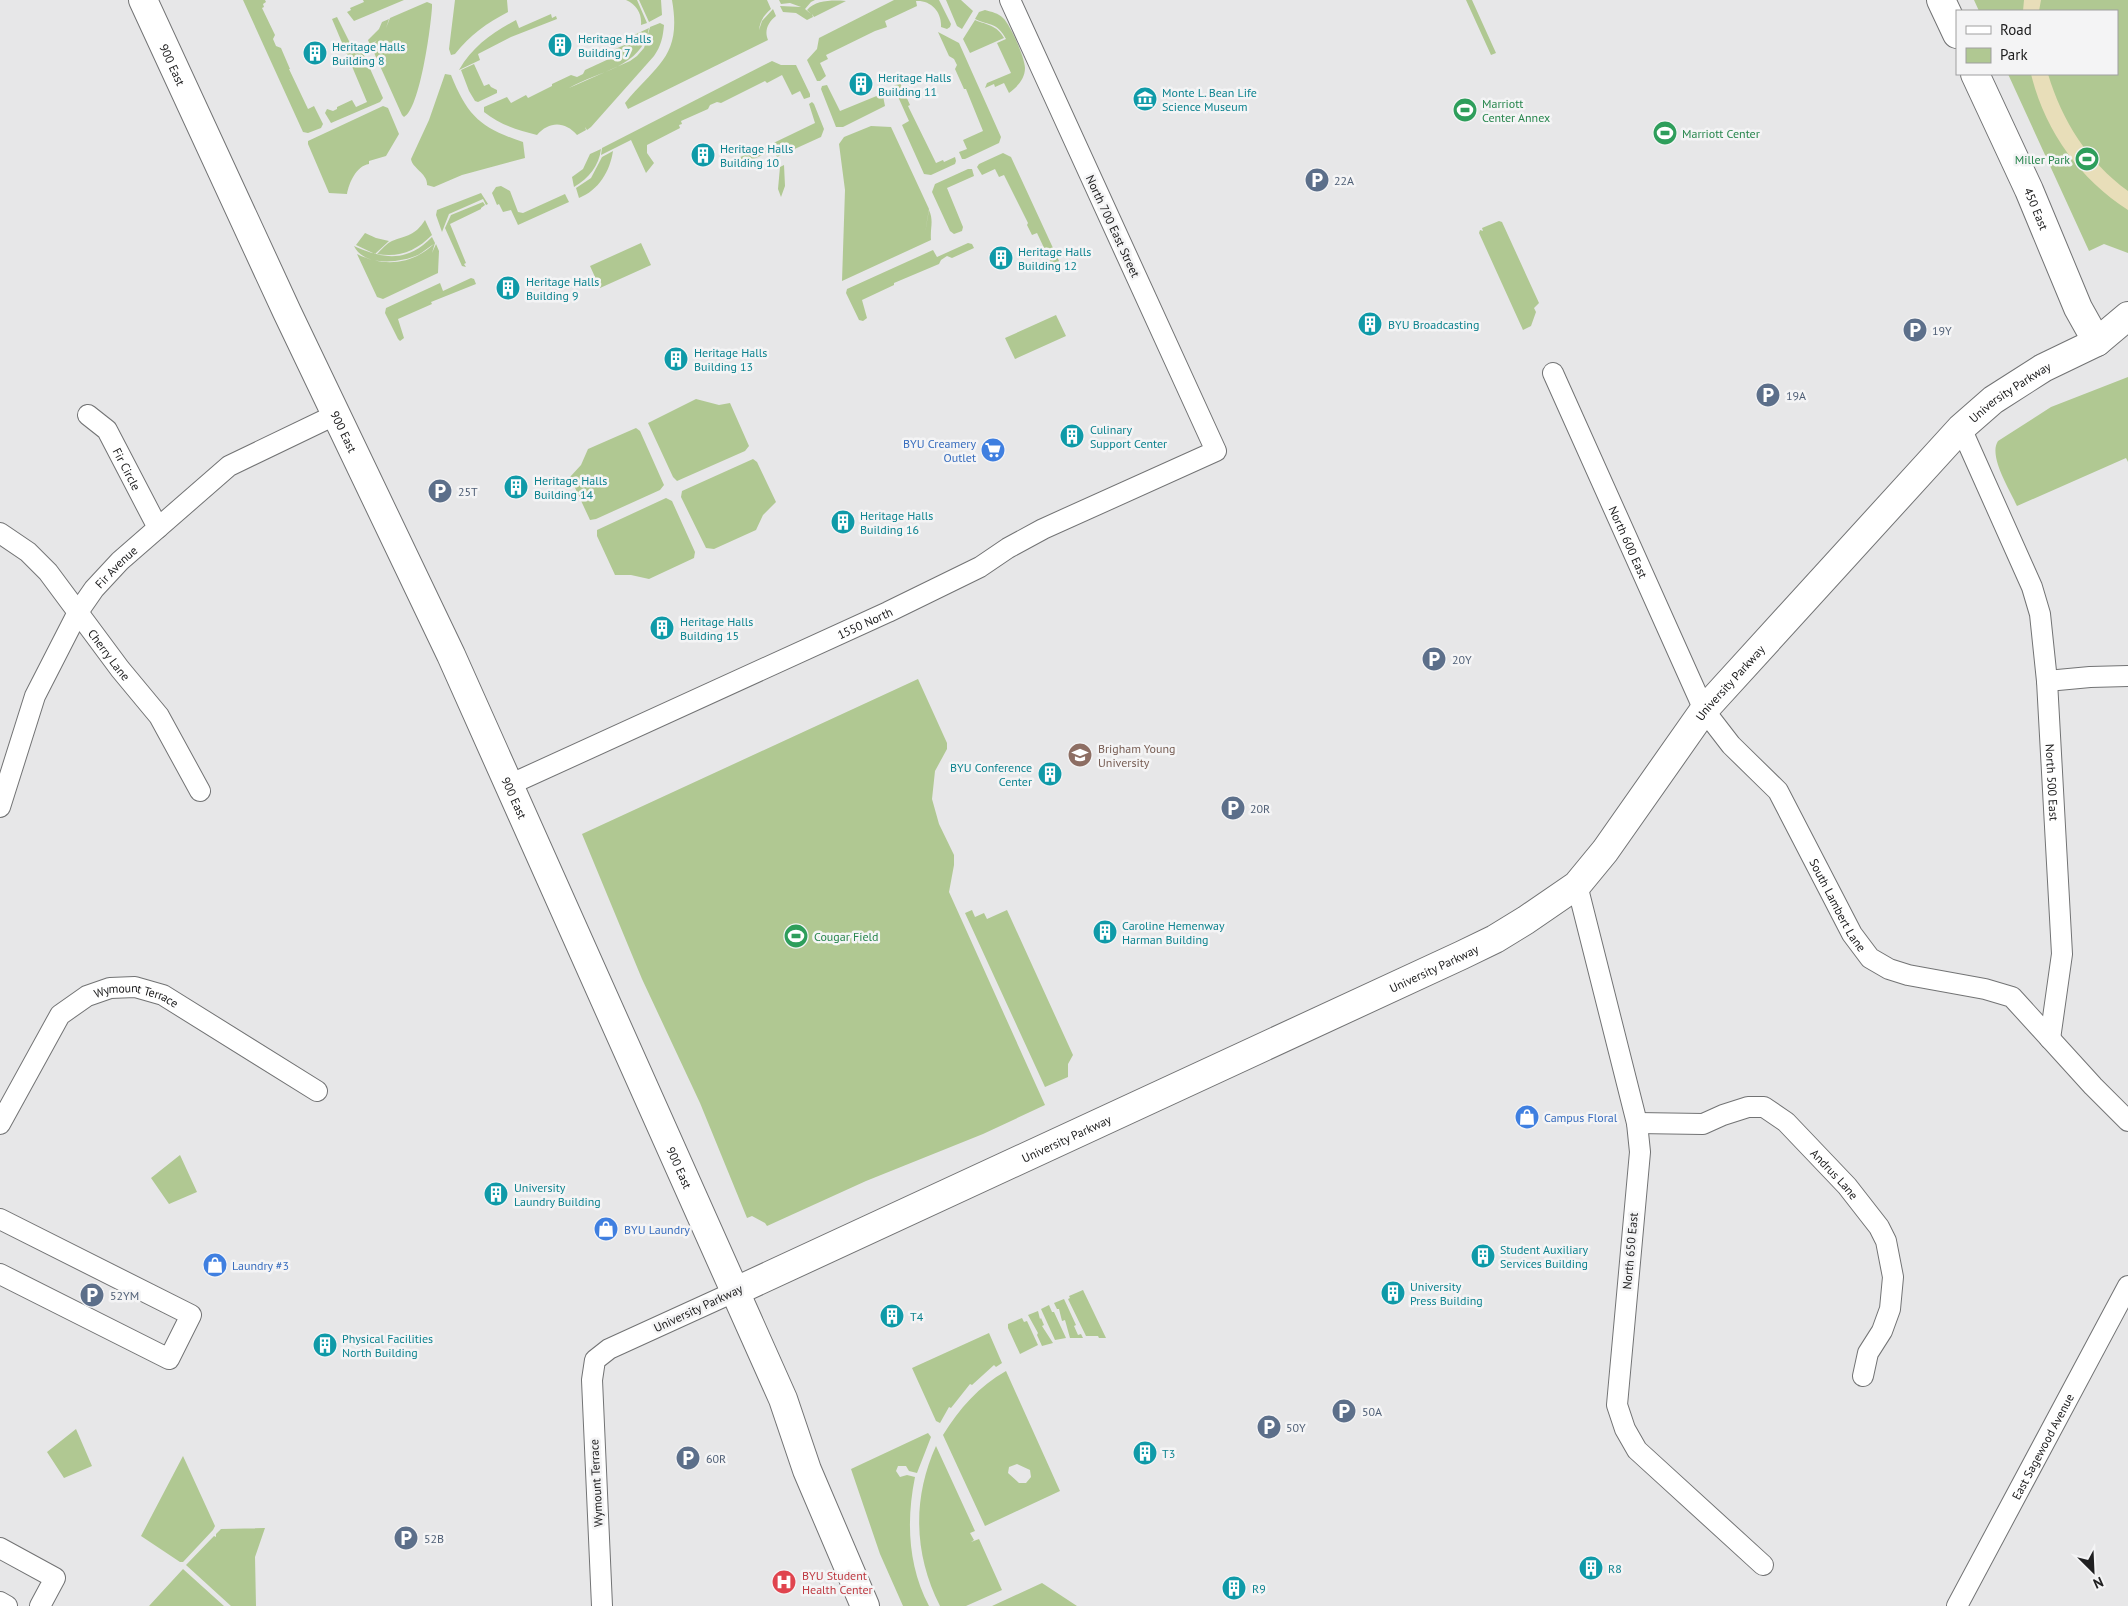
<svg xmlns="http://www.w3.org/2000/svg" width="2128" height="1606" font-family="'PT Sans',sans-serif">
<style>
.green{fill:#b0c892;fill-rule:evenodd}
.sand{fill:#e8deb9}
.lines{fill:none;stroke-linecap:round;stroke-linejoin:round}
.minor-casing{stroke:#727374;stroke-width:22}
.secondary-casing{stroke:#727374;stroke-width:30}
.minor{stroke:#fff;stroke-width:20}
.secondary{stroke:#fff;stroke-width:28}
.labels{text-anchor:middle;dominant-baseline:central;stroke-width:5;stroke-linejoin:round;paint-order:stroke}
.culture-label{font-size:12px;fill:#0d838f;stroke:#f4f4f5;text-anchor:start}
.street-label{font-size:12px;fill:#202021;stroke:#f4f4f5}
.leisure-label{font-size:12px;fill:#27864d;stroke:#f4f4f5;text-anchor:start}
.service-label{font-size:12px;fill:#4e5e75;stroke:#f4f4f5;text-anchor:start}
.shop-label{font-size:12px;fill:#366cbe;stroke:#f4f4f5;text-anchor:start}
.education-label{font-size:12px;fill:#785e54;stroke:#f4f4f5;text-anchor:start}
.health-label{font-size:12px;fill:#be3a42;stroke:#f4f4f5;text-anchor:start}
</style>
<rect width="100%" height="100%" fill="#e7e7e8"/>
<!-- green -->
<path class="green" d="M243 0H265L266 2 263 4 264 7 262 8 275 35 273 39 276 46 281 48 290 69H289L308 109 314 106 323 124 321 128 308 133 303 132Z
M363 0H404L354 21 347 12 351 10 350 8 364 2Z
M455 0H507L508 12C487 23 470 35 455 54L451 55 449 49Z
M626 0H637L647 23 641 25C642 14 637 5 626 0Z
M639 0H661L662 15 649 22Z
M672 0H767L771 9C764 15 760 21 759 30L762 21 773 9 776 16C768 22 764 31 768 40L628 109 625 103C657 64 682 57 672 0Z
M779 0H815L811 2 805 9 811 14 807 10C816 0 832 0 846 1L814 17 812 14 813 17 807 20 796 13 783 12 780 6 801 7 790 3 781 4Z
M894 0H939L951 24 950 27 947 29 941 27C942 12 931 0 916 1L917 6 885 21 887 27 875 31 826 55 828 59 820 63 826 76 820 81H817L807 60 817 49 819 38Z
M946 0H961L973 11 962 29 957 26Z
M1466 0H1472L1496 53 1491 55Z
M1974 0H2128V253L2104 244 2089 251 2008 74H2117V11H1979Z
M427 2 432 4V7C431 26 420 109 404 117L402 115 371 46 377 40 370 45 368 40 379 29 382 22 389 19 386 28 390 18Z
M985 10C992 12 998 13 1003 18 1010 24 1025 58 1025 68 1025 79 1017 87 1009 93L1004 83 995 87 994 84 985 88 987 83 1011 73 997 43 1006 39C997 22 990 26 975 19L979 12Z
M551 14 552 18 556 16 557 19 511 37 478 54 480 60 459 70C473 46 492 33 516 20L519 28Z
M337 17 353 49 360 46 383 98 380 102 331 123 325 113 327 109 333 111 337 109V107L352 100 356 107 367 102 332 19Z
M975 20C987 25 997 25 1004 38L970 53 963 39Z
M660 23 664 25C663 37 661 46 654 56L591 127 587 130 585 127 586 130 577 135C565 121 549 121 537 135 518 130 500 125 484 112V107L507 97 511 103 526 95 528 98 552 86V84L571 75 577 77 583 74 585 70 611 58V55L615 53 613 50 636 40 634 35 649 28C642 68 598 71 569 88L630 61 637 56 644 48 650 27Z
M938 32 959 43 1001 137 999 143 965 159H962L959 152 967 149 963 140 983 131 966 89H964L955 69 957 65 954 59 949 56Z
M772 61 781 65H796L810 94V97L804 99 800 91 792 95 782 75 767 83 765 81 721 103 717 102 710 105 708 109 681 121 682 124 679 125 680 128 647 145V153L654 163 646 173 631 140 601 155 602 148Z
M474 64 484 86 489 84 491 87 497 90V93L478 102 475 101 469 91 461 70Z
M445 74 451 75C468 117 481 128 523 142L525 158 462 175 434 187 427 185C428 174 412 168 411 159L429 120Z
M900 83 910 105 908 106 936 163 943 160 944 162 955 157 956 161 955 164 931 175 924 174 902 125 909 121 895 90H896L894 86Z
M827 85 840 111 879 95 880 97 883 96 885 106 843 127H836L821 89 822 86Z
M812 102 814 104 824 129 821 137 777 157 773 150 743 164 742 162 739 163 736 159 756 150 757 151 815 123 809 104Z
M383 106 388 108 399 134 386 156 369 161V164C356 166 349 183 347 194L329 193 308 144V141Z
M871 126 891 127 929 209 925 233 929 210C934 221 930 228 931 240L842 281 845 190 839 144 844 137Z
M601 149C599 166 589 178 574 187L572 177 583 169 590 154Z
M613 151C610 171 599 190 579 198L576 188 591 178 602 157Z
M1003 153 1011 157 1059 261 1057 265 1053 267 1037 233 1032 235 1027 225 1028 223 1004 175 999 177 995 169 982 175 977 167 979 164Z
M784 165 785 186 781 197 778 189 780 167Z
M968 169H972L974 176 947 188 963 227 962 231 954 234 950 231 932 192 935 184Z
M501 186 510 191 518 212 523 213 565 194 569 202 518 225 511 210 503 212 499 204 497 205 492 193 496 187Z
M481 193 488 204 486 205 483 199 449 214 442 232 436 215 437 210Z
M483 202 485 205 481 208V209L450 224 466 263 464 264 466 267 462 266 445 228 451 215Z
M425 220 432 235C416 251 399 258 377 254 381 250 387 243 392 241 407 235 415 236 425 220Z
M1499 221 1502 222 1539 303 1534 308 1536 312 1531 326 1523 330 1479 233 1480 230 1483 231 1482 228Z
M365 233 376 238 389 241 375 254 356 245Z
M432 237 435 243 432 253 431 267 432 253 436 244 439 251 438 273 383 299 377 297 357 254C383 267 412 265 434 244 429 247 423 252 418 255 400 263 364 267 354 246 383 259 407 263 432 237Z
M641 243 651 265 600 288 590 266Z
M968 243 972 244 974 248 952 258 947 256 941 260 939 264 894 283V285L862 300 867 318 863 321 859 320 846 293 847 289 933 250 937 257Z
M471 278 474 279 476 284 431 302 432 304 398 319 404 338 400 341 398 339 385 313 386 308 440 283 443 291Z
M1056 315 1066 336 1015 359 1005 338Z
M2128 377V462L2126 458 2017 506C2010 490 1988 456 1998 441L2051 407Z
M696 399 719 405 730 403 749 446 745 451 677 481 673 477 648 423Z
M636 428 640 431 664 485 660 490 596 519 590 520 570 477 581 465 588 449Z
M753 459 757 462 776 502 763 515 756 530 714 549 706 548 681 497 682 491Z
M666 498 672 501 695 552 694 558 649 579 631 575H615L597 536V530Z
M918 679 947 743V749L935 771 932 799 939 824 954 855V865L949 892 1045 1105 983 1134 866 1181 767 1226 765 1223 752 1216 747 1218 700 1103 642 979 582 834Z
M972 910 975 917 984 913 987 919 1007 910 1073 1055 1068 1064V1077L1045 1087 965 913Z
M180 1155 197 1192 169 1204 151 1178Z
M1083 1290 1106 1338H1099L1098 1336H1086L1068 1299 1070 1298 1069 1296Z
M1064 1299 1076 1325 1074 1326 1078 1335 1081 1334 1083 1338H1070L1065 1320 1062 1321 1059 1309H1057L1054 1303Z
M1049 1305 1052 1312H1054L1066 1338 1055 1340 1041 1309Z
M1038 1311 1040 1319 1041 1318 1044 1325 1042 1326 1053 1343 1042 1346 1037 1335 1038 1333 1028 1315Z
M1022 1318 1024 1322 1027 1321 1038 1345 1020 1354 1008 1328V1324Z
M989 1333 1002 1363 996 1367 994 1365 972 1385 970 1384 951 1408 949 1407 940 1423 936 1421 912 1368Z
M1006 1371 1060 1491 985 1526 943 1435C959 1409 979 1386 1006 1371ZM1017 1464 1030 1470 1031 1477 1026 1483H1019L1008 1473 1009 1467Z
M76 1429 92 1466 64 1478 47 1452Z
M928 1433 931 1437 917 1473 909 1471 906 1466H898L896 1471 900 1477 907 1475 915 1477C906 1521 908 1566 929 1606H903L880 1554 851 1469Z
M936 1446 975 1531 970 1533 974 1540 971 1542 979 1539 1002 1590 966 1606H940C914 1555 912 1499 936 1446Z
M183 1456 215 1526 213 1530 183 1562H180L141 1536Z
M265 1528 255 1557 256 1606H231L186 1565 214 1536 216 1537V1534L221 1529Z
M183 1569 224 1606H225H149Z
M1042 1583 1077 1606H992Z"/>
<!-- sand -->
<path class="sand" d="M2024 0H2041L2039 11H2023Z
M2031 74H2048C2062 121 2088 162 2128 191V210C2079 178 2045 131 2031 74Z"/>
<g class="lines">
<defs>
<g id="minor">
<path id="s1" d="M1553 373 1704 710 1731 745 1778 791 1852 934 1870 958 1889 969 1908 975 1985 989 2012 997 2093 1086 2128 1121"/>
<path id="s2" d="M88 415 107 430 158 528"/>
<path id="s3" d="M1961 428 2032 587 2040 614 2047 681 2062 954 2050 1039"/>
<path id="s4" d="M0 533 28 552 48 572 120 669 159 716 200 791"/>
<path d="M2047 681 2090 677 2128 676"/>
<path id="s5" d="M509 785 888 612 980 567 1008 548 1043 529 1216 451 1010 0"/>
<path id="s6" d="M0 807 35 696 78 612 94 589 120 561 229 466 335 415"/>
<path d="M1577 885 1637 1123 1640 1152 1617 1405 1625 1429 1637 1450 1763 1565"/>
<path id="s7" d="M1637 1123 1703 1124 1723 1115 1748 1107H1764L1786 1122 1847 1186 1879 1227 1886 1241 1893 1277 1890 1309 1882 1331 1868 1353 1863 1376"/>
<path id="s8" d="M0 1124 60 1015 87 996 110 988 135 987 163 995 317 1091"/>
<path d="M0 1219 191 1315 169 1359 0 1274"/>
<path d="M0 1548 55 1578 40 1606"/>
<path d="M0 1602 7 1606"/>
<path d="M602 1606 592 1380 595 1360 609 1349 734 1292"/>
<path id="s9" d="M1957 1606 2128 1286"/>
</g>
<g id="secondary">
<path id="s10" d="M143 0 287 312 451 655 783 1399 807 1470 865 1606"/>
<path d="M1941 0 1957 34"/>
<path id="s11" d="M1975 74 2029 190 2078 308 2097 342"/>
<path id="s12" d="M734 1292 1462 955 1495 939 1526 920 1577 885 1605 851 1704 710 1961 428 1993 400 2043 368 2097 342 2128 316"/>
</g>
</defs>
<!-- minor casing -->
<use href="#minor" class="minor-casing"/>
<!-- secondary casing -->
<use href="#secondary" class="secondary-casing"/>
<!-- minor -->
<use href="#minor" class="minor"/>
<!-- secondary -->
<use href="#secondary" class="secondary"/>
</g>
<!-- icons -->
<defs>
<symbol id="building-disc" viewBox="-11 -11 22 22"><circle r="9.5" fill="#0f9aa8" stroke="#f4f4f5"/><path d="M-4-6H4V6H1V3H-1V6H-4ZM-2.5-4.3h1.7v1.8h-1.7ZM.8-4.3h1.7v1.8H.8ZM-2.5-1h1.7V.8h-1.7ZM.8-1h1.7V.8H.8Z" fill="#fff"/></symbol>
<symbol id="museum-disc" viewBox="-11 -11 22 22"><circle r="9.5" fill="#0f9aa8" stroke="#f4f4f5"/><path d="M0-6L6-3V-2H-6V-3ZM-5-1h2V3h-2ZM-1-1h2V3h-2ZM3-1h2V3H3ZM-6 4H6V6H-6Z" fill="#fff"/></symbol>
<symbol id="stadium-disc" viewBox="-11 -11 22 22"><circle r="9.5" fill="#2e9e5b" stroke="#f4f4f5"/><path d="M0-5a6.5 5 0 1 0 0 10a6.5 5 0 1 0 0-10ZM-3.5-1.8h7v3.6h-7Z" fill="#fff"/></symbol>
<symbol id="parking-disc" viewBox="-11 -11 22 22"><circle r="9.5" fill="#5c6f8a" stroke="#f4f4f5"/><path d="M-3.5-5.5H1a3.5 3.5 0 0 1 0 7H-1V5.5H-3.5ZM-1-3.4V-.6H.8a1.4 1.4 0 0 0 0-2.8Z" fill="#fff"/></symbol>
<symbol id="supermarket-disc" viewBox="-11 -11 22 22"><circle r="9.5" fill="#3f7fe0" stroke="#f4f4f5"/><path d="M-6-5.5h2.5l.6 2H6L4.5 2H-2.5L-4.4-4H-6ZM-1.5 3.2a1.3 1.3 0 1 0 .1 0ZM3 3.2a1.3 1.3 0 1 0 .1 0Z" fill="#fff"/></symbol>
<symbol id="university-disc" viewBox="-11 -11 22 22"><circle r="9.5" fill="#8d6e63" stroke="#f4f4f5"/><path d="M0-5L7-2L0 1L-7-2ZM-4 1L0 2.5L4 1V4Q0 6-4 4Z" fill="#fff"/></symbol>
<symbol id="shop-disc" viewBox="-11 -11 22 22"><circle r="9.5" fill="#3f7fe0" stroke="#f4f4f5"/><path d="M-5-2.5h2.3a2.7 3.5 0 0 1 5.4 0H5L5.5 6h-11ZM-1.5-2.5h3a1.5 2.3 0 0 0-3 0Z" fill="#fff"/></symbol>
<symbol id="hospital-disc" viewBox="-11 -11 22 22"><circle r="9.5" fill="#e0444e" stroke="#f4f4f5"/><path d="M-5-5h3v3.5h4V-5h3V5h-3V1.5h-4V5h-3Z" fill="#fff"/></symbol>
</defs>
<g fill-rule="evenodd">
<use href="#building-disc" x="546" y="31" width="28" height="28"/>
<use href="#building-disc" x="301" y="39" width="28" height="28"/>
<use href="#building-disc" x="847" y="70" width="28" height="28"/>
<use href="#museum-disc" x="1131" y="85" width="28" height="28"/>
<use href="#stadium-disc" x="1451" y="96" width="28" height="28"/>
<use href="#stadium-disc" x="1651" y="119" width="28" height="28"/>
<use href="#building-disc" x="689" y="141" width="28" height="28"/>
<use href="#stadium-disc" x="2073" y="145" width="28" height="28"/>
<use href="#parking-disc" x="1303" y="166" width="28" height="28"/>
<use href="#building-disc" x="987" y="244" width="28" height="28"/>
<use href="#building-disc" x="494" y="274" width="28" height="28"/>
<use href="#building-disc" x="1356" y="310" width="28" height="28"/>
<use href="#parking-disc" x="1901" y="316" width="28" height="28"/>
<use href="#building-disc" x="662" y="345" width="28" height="28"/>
<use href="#parking-disc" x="1754" y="381" width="28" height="28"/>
<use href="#building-disc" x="1058" y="422" width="28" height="28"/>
<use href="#supermarket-disc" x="979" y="436" width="28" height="28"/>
<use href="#building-disc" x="502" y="473" width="28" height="28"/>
<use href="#parking-disc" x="426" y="477" width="28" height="28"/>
<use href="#building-disc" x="829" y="508" width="28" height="28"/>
<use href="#building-disc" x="648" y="614" width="28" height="28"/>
<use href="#parking-disc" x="1420" y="645" width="28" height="28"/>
<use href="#university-disc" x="1066" y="741" width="28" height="28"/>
<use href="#building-disc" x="1036" y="760" width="28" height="28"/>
<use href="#parking-disc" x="1219" y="794" width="28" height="28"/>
<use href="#building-disc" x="1091" y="918" width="28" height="28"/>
<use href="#stadium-disc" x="782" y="922" width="28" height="28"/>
<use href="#shop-disc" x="1513" y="1103" width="28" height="28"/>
<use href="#building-disc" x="482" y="1180" width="28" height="28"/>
<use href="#shop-disc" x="592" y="1215" width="28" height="28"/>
<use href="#building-disc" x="1469" y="1242" width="28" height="28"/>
<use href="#shop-disc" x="201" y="1251" width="28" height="28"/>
<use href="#building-disc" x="1379" y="1279" width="28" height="28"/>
<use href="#parking-disc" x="78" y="1281" width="28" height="28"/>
<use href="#building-disc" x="878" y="1302" width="28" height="28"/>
<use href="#building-disc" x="311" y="1331" width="28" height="28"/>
<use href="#parking-disc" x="1330" y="1397" width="28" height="28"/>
<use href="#parking-disc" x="1255" y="1413" width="28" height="28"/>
<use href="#building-disc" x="1131" y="1439" width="28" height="28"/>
<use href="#parking-disc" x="674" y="1444" width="28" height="28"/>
<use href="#parking-disc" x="392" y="1524" width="28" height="28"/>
<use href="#building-disc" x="1577" y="1554" width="28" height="28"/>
<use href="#hospital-disc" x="770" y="1568" width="28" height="28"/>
<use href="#building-disc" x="1220" y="1574" width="28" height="28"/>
</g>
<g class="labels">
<!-- culture labels -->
<g class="culture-label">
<text x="578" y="38">Heritage Halls<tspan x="578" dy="14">Building 7</tspan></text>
<text x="332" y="46">Heritage Halls<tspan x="332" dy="14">Building 8</tspan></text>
<text x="878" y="77">Heritage Halls<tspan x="878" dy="14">Building 11</tspan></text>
<text x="1162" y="92">Monte L. Bean Life<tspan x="1162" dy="14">Science Museum</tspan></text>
<text x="720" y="148">Heritage Halls<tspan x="720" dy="14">Building 10</tspan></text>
<text x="1018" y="251">Heritage Halls<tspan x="1018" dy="14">Building 12</tspan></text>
<text x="526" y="281">Heritage Halls<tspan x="526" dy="14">Building 9</tspan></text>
<text x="1388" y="324">BYU Broadcasting</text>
<text x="694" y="352">Heritage Halls<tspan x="694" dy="14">Building 13</tspan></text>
<text x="1090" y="429">Culinary<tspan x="1090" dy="14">Support Center</tspan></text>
<text x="534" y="480">Heritage Halls<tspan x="534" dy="14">Building 14</tspan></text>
<text x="860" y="515">Heritage Halls<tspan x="860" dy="14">Building 16</tspan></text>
<text x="680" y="621">Heritage Halls<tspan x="680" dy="14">Building 15</tspan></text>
<text x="1032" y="767" text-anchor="end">BYU Conference<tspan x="1032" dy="14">Center</tspan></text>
<text x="1122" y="925">Caroline Hemenway<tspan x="1122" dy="14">Harman Building</tspan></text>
<text x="514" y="1187">University<tspan x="514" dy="14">Laundry Building</tspan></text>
<text x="1500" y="1249">Student Auxiliary<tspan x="1500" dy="14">Services Building</tspan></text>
<text x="1410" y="1286">University<tspan x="1410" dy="14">Press Building</tspan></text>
<text x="910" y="1316">T4</text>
<text x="342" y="1338">Physical Facilities<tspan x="342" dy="14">North Building</tspan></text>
<text x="1162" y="1453">T3</text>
<text x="1608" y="1568">R8</text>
<text x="1252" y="1588">R9</text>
</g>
<!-- street labels -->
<g class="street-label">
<text stroke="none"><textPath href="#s10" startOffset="71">900 East</textPath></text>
<text stroke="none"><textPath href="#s11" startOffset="148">450 East</textPath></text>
<text transform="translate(1113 226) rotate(65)">North 700 East Street</text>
<text stroke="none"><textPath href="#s12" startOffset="1596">University Parkway</textPath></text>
<text stroke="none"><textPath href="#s10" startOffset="476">900 East</textPath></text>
<text stroke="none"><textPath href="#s2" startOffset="68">Fir Circle</textPath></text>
<text stroke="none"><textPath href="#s1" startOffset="185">North 600 East</textPath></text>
<text stroke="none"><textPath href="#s6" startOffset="270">Fir Avenue</textPath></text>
<text stroke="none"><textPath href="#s5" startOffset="391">1550 North</textPath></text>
<text stroke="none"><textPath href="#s4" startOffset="165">Cherry Lane</textPath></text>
<text stroke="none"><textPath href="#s12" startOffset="1191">University Parkway</textPath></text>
<text stroke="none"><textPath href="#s3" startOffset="371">North 500 East</textPath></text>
<text stroke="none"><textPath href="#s10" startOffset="880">900 East</textPath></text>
<text stroke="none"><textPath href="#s1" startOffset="608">South Lambert Lane</textPath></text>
<text stroke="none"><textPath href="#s12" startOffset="771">University Parkway</textPath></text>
<text stroke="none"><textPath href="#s8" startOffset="209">Wymount Terrace</textPath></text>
<text stroke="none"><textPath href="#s12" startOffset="366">University Parkway</textPath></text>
<text stroke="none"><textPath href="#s10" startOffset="1285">900 East</textPath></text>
<text stroke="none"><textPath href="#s7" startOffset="228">Andrus Lane</textPath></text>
<text transform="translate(1630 1251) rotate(-85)">North 650 East</text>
<text transform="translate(698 1308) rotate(-25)">University Parkway</text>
<text stroke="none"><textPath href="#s9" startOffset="181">East Sagewood Avenue</textPath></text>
<text transform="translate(596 1483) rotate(-93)">Wymount Terrace</text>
</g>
<!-- leisure labels -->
<g class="leisure-label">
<text x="1482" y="103">Marriott<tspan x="1482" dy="14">Center Annex</tspan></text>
<text x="1682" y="133">Marriott Center</text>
<text x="2070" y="159" text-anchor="end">Miller Park</text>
<text x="814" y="936">Cougar Field</text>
</g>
<!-- service labels -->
<g class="service-label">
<text x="1334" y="180">22A</text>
<text x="1932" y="330">19Y</text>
<text x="1786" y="395">19A</text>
<text x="458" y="491">25T</text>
<text x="1452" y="659">20Y</text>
<text x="1250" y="808">20R</text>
<text x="110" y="1295">52YM</text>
<text x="1362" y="1411">50A</text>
<text x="1286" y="1427">50Y</text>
<text x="706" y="1458">60R</text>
<text x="424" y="1538">52B</text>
</g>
<!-- shop labels -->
<g class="shop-label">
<text x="976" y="443" text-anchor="end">BYU Creamery<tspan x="976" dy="14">Outlet</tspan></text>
<text x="1544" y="1117">Campus Floral</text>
<text x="624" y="1229">BYU Laundry</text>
<text x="232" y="1265">Laundry #3</text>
</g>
<!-- education labels -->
<g class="education-label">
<text x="1098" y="748">Brigham Young<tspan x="1098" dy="14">University</tspan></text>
</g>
<!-- health labels -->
<g class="health-label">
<text x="802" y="1575">BYU Student<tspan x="802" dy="14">Health Center</tspan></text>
</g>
</g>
<!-- legend -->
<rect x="1956" y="10" width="162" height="65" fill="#f4f4f5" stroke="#9f9fa0"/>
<rect x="1966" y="26" width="25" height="8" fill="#ffffff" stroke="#9f9fa0"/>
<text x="2000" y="35" font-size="15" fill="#202021">Road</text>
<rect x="1966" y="48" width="25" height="15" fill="#b0c892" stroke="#9f9fa0"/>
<text x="2000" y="60" font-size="15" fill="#202021">Park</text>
<!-- north arrow -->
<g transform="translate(2093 1571) rotate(156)" stroke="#f4f4f5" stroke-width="4" paint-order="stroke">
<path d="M0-4L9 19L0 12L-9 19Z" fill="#202021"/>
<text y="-8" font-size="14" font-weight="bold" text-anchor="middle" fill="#202021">N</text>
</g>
</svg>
